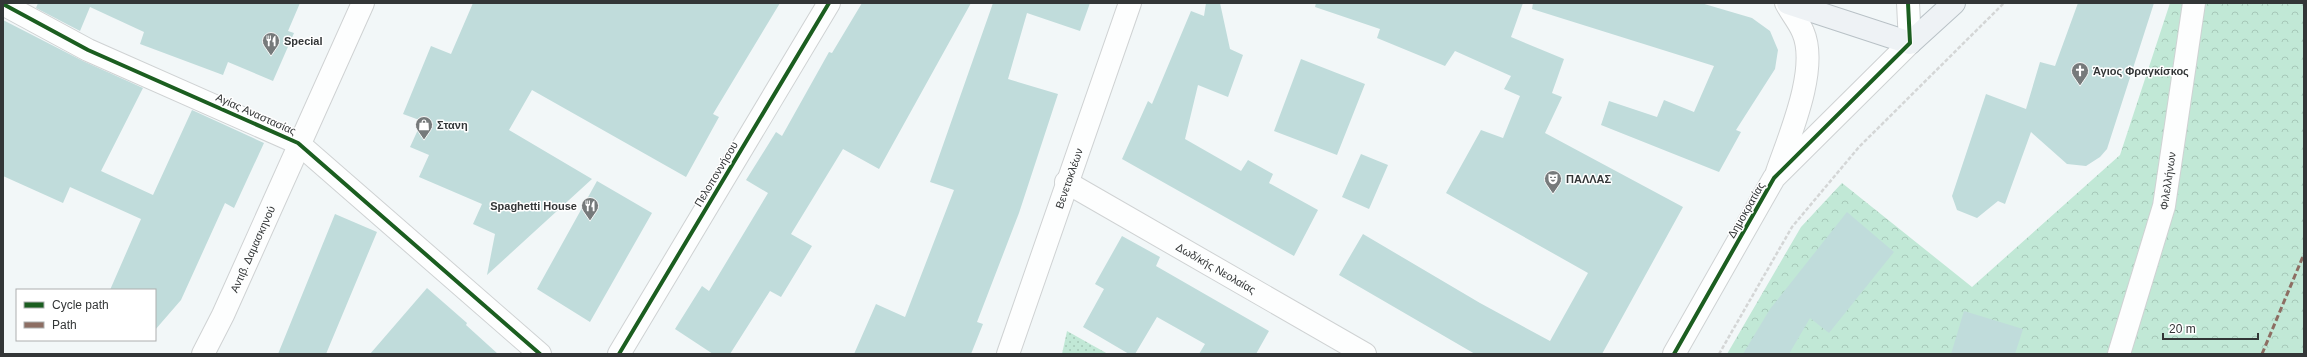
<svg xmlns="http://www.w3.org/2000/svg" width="2307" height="357" font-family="Helvetica,sans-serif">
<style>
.grass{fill:url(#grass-dots)}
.park{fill:url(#park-crowns)}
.building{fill:#c0dcdb}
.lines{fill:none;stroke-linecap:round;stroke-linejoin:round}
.street-casing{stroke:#cfd2d3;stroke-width:24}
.secondary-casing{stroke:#cfd2d3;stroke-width:24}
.primary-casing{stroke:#b8c1c6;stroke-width:24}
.path{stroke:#d4d6d6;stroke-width:2.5;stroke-dasharray:4 2;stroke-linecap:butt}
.street{stroke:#fdfefe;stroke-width:22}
.secondary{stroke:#fdfefe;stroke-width:22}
.primary{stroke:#eef2f5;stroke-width:22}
.quiet{stroke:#8d6e63;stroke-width:3;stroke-dasharray:6 3;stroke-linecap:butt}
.cycleway-casing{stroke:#fff;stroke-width:6}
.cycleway{stroke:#1b5e20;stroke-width:4}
.labels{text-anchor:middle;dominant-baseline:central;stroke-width:3;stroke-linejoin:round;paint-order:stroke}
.poi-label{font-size:11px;font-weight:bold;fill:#333637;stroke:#fff;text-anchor:start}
.street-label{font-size:11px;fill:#333637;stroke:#fff}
</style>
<defs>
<pattern id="grass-dots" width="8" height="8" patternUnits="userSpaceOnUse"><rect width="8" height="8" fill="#c1e8d6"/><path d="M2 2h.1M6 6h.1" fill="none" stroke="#a6c8b8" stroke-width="1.8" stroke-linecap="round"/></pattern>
<pattern id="park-crowns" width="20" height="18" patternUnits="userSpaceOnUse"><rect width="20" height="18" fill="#c1e8d6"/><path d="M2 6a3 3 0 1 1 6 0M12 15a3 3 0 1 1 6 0" fill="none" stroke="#a6c8b8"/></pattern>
</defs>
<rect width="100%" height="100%" fill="#f2f7f8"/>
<!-- grass -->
<path class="grass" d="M1067 331 1108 354H1062Z"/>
<!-- park -->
<path class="park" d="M2170 3H2304V354H1727L1801 227 1842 183 1972 287 2120 155Z"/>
<!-- building -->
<path class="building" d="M38 3H300L288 31 294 33 273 81 228 62 223 75 140 44 144 32 90 7 80 31 36 8Z
M473 3H780L713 114 719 117 686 177 532 90 509 130 592 179 487 275 495 234 473 224 482 204 419 177 429 155 410 147 422 121 403 114 431 46 451 54Z
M862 3H971L879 169 843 149 791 234 812 246 781 297 770 291 730 354H713L675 329 702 286 709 291 768 193 746 180 776 132 782 136 829 52 832 53Z
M993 3H1090L1080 31 1027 13 1008 79 1058 94 1019 213 977 322 983 324 971 354H854L876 304 905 317 954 190 930 182Z
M1206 3H1220L1230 49 1243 55 1228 97 1198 85 1185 139 1241 171 1248 160 1273 174 1269 183 1318 210 1294 256 1122 159 1148 101 1152 104 1191 11 1204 16Z
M1316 3H1523L1511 37 1564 59 1552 93 1562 97 1545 133 1683 207 1602 354H1475L1339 275 1363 234 1480 303 1550 341 1588 273 1446 193 1481 130 1503 138 1520 96 1504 89 1511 76 1455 51 1445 66 1377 38 1380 29 1315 7Z
M1533 3H1701L1752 18 1770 31 1778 50 1775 69 1736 130 1741 132 1719 172 1601 125 1609 101 1657 117 1664 100 1694 112 1714 66 1532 9Z
M2078 3H2154L2107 149 2100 157 2086 166 2067 164 2031 132 2005 204 1998 201 1977 218 1957 210 1952 196 1986 94 2026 109 2040 62 2055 66Z
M3 20 83 61 143 88 101 171 153 195 192 110 264 143 234 208 225 203 181 300 155 330V290H110L141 219 70 187 63 203 3 176Z
M1301 59 1365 84 1337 155 1274 131Z
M1361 154 1388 165 1369 209 1342 197Z
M597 181 652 213 590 322 537 289Z
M1847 212 1894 252 1829 333 1810 318 1789 354H1743L1770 309Z
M335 214 377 232 326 354H278Z
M1122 236 1160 257 1156 266 1269 331 1256 354H1199L1205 344 1157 317 1135 354H1129L1083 327 1104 289 1095 284Z
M427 288 467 323 466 325 498 354H370Z
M1964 311 2023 329 2015 354H1951Z"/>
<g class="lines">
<defs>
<g id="street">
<path d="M1908 3 1910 43"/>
<path d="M3 4 88 50 298 143 540 354"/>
<path id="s1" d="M1066 182 1365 354"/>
<path d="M619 354 829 3"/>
<path id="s2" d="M2119 354 2164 206 2194 3"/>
</g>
<g id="secondary">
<path d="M1777 172C1789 137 1819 69 1803 32 1799 22 1791 13 1786 3"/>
<path id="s3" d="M203 354 223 315 363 3"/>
<path id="s4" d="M1008 354 1130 3"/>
<path d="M1674 354 1774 178 1910 43"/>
</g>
<path id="primary" d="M1788 3 1910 43 1954 3"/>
</defs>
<!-- street casing -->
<use href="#street" class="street-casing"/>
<!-- secondary casing -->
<use href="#secondary" class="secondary-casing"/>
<!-- primary casing -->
<use href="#primary" class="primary-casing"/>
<!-- path -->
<path class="path" d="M1719 354 1792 227 1859 147 2004 3"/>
<!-- street -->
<use href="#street" class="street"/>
<!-- secondary -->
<use href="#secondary" class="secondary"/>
<!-- primary -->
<use href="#primary" class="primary"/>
<!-- quiet -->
<path class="quiet" d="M2262 354 2304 254"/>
<defs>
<path id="cycleway" d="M3 4 88 50 298 143 540 354
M619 354 829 3
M1674 354 1774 178 1910 43 1908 3"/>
</defs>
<!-- cycleway casing -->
<use href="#cycleway" class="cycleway-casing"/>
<!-- cycleway -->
<use href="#cycleway" class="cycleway"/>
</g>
<!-- icons -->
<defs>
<symbol id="restaurant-pin" viewBox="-11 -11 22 30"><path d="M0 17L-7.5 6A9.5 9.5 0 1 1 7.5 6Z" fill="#767a7b" stroke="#fff"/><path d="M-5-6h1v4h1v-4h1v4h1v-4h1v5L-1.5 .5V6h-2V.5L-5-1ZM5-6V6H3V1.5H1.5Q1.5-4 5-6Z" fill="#fff"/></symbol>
<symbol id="church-pin" viewBox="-11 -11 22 30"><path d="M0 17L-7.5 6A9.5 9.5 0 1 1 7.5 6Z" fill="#767a7b" stroke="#fff"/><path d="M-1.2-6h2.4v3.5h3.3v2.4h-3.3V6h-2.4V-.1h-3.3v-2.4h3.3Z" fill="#fff"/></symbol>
<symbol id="shop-pin" viewBox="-11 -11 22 30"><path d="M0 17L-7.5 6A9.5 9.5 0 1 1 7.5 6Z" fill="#767a7b" stroke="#fff"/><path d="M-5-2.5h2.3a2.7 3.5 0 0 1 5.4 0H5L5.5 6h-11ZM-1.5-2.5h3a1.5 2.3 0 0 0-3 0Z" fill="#fff"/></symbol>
<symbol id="theatre-pin" viewBox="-11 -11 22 30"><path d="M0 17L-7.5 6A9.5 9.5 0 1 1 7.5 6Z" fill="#767a7b" stroke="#fff"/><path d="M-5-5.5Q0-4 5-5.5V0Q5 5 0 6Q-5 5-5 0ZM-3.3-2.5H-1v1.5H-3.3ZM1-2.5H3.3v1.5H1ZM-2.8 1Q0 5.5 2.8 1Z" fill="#fff"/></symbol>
</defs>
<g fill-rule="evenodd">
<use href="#restaurant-pin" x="261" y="31" width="20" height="27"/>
<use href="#church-pin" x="2070" y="61" width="20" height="27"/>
<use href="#shop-pin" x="414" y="115" width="20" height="27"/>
<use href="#theatre-pin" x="1543" y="169" width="20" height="27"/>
<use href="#restaurant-pin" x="580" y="196" width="20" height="27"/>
</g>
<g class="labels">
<!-- poi labels -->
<g class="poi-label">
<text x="284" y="41">Special</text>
<text x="2093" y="71">Άγιος Φραγκίσκος</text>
<text x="437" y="125">Στανη</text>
<text x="1566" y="179">ΠΑΛΛΑΣ</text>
<text x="577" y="206" text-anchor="end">Spaghetti House</text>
</g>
<!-- street labels -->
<g class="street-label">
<text transform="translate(256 114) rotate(24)">Αγίας Αναστασίας</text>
<text transform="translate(716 174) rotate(-59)">Πελοποννήσου</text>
<text stroke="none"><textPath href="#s4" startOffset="186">Βενετοκλέων</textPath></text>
<text stroke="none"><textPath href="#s2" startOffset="180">Φιλελλήνων</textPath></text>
<text transform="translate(1746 210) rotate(-60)">Δημοκρατίας</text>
<text stroke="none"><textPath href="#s3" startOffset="116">Αντιβ. Δαμασκηνού</textPath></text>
<text stroke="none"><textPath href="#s1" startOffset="173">Δωδ/κής Νεολαίας</textPath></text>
</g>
</g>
<!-- border -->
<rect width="2307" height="357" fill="none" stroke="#333637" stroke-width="8"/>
<!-- legend -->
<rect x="16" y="289" width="140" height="52" fill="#ffffff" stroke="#adafaf"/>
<rect x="24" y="302" width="20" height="6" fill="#1b5e20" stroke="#adafaf"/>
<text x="52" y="309" font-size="12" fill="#333637">Cycle path</text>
<rect x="24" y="322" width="20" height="6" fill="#8d6e63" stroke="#adafaf"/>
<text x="52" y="329" font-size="12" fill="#333637">Path</text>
<!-- scale -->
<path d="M2163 333v6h95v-6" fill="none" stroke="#333637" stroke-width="2"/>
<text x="2169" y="333" font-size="12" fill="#333637" stroke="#ffffff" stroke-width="3" paint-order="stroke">20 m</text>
</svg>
